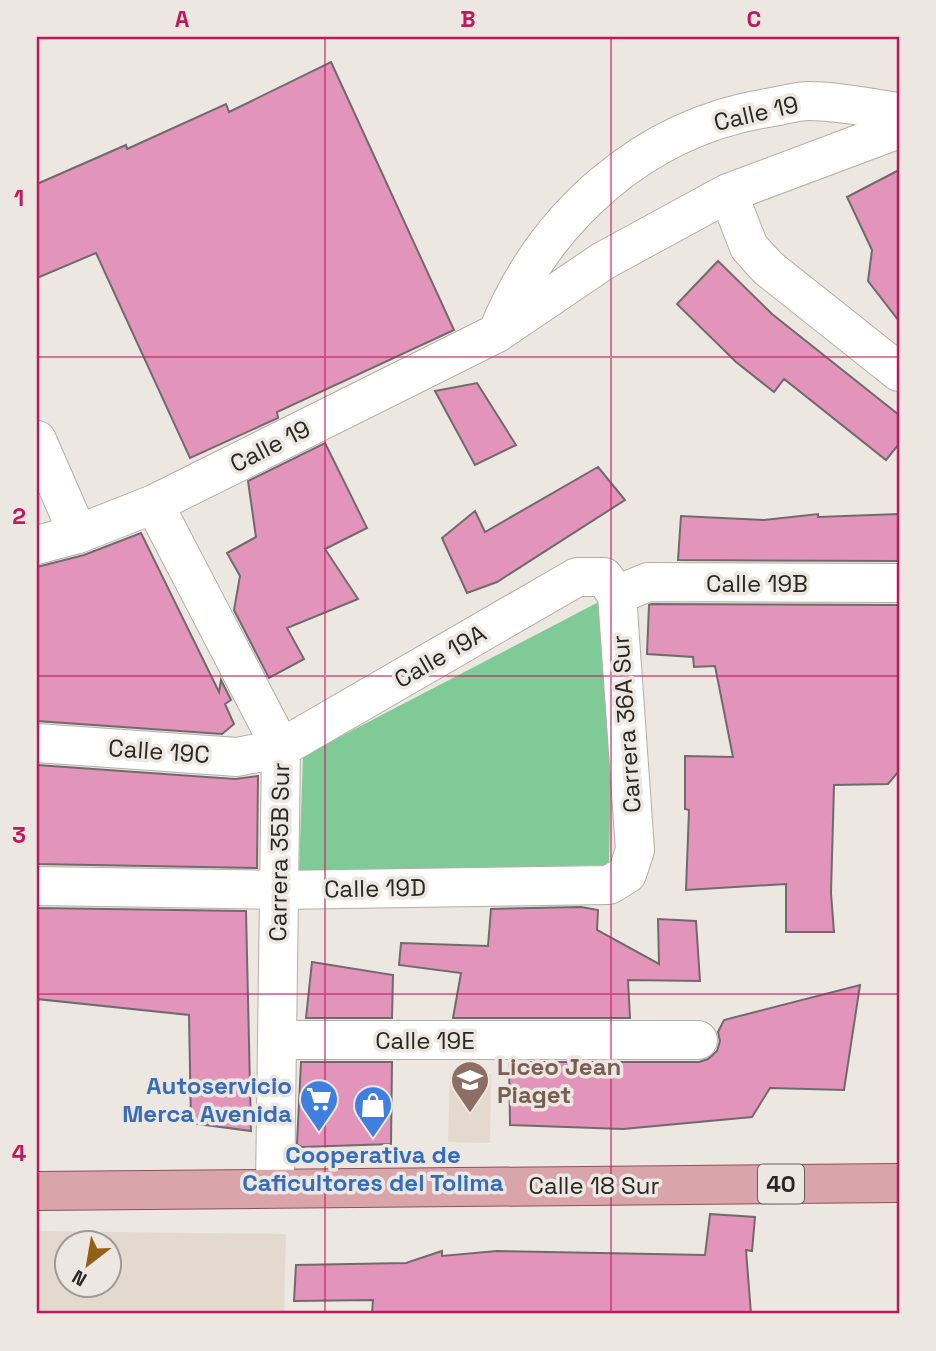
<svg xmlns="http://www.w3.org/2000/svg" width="936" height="1351" font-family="'Space Grotesk',sans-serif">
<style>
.built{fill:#e3d9ce;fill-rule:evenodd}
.green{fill:#80ca98}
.building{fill:#e394ba;stroke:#716a6d;stroke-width:2}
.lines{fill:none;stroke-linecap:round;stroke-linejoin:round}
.street-casing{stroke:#b3aea8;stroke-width:40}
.primary-casing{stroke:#8b5157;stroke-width:40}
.street{stroke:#fff;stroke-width:38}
.primary{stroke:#d9a4aa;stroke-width:38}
.grid{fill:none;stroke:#c2185b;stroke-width:2;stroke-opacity:0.55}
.labels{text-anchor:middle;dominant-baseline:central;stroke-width:7;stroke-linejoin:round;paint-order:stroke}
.shield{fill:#ede7e1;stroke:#64615d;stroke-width:2}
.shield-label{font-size:23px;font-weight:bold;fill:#292725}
.street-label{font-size:24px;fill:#292725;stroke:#ede7e1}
.education-label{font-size:24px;font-weight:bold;fill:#785e54;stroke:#ede7e1;text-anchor:start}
.shop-label{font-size:24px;font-weight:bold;fill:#366cbe;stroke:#ede7e1;text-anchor:end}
.neatline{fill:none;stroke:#c2185b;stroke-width:2.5}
.grid-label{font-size:23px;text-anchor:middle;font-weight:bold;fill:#c2185b}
</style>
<rect width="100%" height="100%" fill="#ede7e1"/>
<!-- built -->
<path class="built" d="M450 1073 491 1074 490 1143 448 1142Z
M37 1231 286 1234 284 1314H37ZM66 1242H108V1284H66Z"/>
<!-- green -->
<path class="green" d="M614 594 609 865 299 872 303 756Z"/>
<!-- building -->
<path class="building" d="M331 62 454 330 277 412 278 418 190 458 96 253 37 278V184L126 145 127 149 226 104 229 112Z
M899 170V321L868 281 872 250 847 197Z
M718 261 772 314 899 415V444L886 460 784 379 774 392 736 362 677 304Z
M477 383 516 445 475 465 435 391Z
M325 443 367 528 325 549 358 599 287 628 304 659 269 678 234 610 240 576 227 553 256 537 248 481Z
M598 467 625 500 497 582 467 593 442 538 475 511 485 532Z
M818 514V517L899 514V561L678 560 681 516 764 520Z
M141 533 219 692 221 680 231 700 225 704 234 724 222 734 37 721V567L84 555Z
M652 604 899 605V771L888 784 834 785 831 893 834 932H786V884L686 890 689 810 685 809V756L733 757 715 666 694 667 693 657 647 654 649 605Z
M37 765 235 779 258 776 257 868 37 864Z
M581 907 598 910 597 930 659 964 658 919 696 921 700 981 628 980 630 1018H453L461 973 399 965 401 943 488 946 491 909Z
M37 908 246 911 251 1131 191 1123 189 1015 37 999Z
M312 962 393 975 392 1018H306Z
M860 985 844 1090 770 1088 752 1117 623 1129 510 1125 509 1062H699L708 1059 717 1051 720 1041 718 1032 724 1020Z
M301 1062H392L391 1144 302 1147 297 1144Z
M710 1214 755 1217 752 1251 746 1250 751 1314H372L373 1300 294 1301 296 1265 406 1263 442 1251V1256L497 1251 705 1255Z"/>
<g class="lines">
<defs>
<path id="street" d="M728 193 749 247 768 268 899 372
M498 331C545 216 644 128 767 108 781 106 796 101 809 101 839 101 870 108 899 112
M37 440 78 534
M154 504 281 748 275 1187
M37 545 78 534 154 504 497 333 603 261 728 193 899 129
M617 595 648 582 899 583
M37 743 237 757 281 748 577 577H604L617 595 635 850 627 874 609 885 279 890 37 886
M277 1040H698"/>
<path id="primary" d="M37 1191 899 1183"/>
</defs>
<!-- street casing -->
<use href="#street" class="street-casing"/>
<!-- primary casing -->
<use href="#primary" class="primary-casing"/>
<!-- street -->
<use href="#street" class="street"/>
<!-- primary -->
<use href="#primary" class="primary"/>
</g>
<!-- grid -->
<path class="grid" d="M325 37V1314M611 37V1314M37 357H899M37 676H899M37 994H899"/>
<!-- icons -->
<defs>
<symbol id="school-pin" viewBox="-11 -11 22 30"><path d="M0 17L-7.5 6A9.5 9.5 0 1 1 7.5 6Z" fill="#8d6e63" stroke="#ede7e1"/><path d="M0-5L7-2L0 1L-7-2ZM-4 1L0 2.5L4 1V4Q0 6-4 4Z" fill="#fff"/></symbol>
<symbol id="supermarket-pin" viewBox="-11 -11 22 30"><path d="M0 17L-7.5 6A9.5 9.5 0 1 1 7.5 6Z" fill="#3f7fe0" stroke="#ede7e1"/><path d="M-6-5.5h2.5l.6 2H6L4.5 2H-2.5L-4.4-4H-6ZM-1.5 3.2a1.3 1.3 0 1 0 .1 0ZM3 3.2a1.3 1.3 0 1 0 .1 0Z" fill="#fff"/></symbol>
<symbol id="shop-pin" viewBox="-11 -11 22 30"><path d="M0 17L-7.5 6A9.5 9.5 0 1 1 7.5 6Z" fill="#3f7fe0" stroke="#ede7e1"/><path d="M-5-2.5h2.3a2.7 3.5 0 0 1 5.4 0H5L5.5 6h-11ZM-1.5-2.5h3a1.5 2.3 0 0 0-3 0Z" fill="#fff"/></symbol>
</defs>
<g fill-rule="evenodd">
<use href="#school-pin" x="448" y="1058" width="44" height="60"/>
<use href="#supermarket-pin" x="297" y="1077" width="44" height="60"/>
<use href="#shop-pin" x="351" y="1083" width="44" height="60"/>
</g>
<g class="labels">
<!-- shield labels -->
<rect class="shield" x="758" y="1164.5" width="46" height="39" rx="5"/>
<g class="shield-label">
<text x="781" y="1184">40</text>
</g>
<!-- street labels -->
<g class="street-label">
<text transform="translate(756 113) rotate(-13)">Calle 19</text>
<text transform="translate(270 446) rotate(-27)">Calle 19</text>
<text x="757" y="583">Calle 19B</text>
<text transform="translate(440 656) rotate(-30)">Calle 19A</text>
<text transform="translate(626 724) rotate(-94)">Carrera 36A Sur</text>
<text transform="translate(159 751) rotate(4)">Calle 19C</text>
<text transform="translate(279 852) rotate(-89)">Carrera 35B Sur</text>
<text transform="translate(375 888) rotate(-1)">Calle 19D</text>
<text x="425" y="1040">Calle 19E</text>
<text x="594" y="1185">Calle 18 Sur</text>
</g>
<!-- education labels -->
<g class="education-label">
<text x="497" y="1066">Liceo Jean<tspan x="497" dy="28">Piaget</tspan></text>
</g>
<!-- shop labels -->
<g class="shop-label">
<text x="292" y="1085">Autoservicio<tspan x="292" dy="28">Merca Avenida</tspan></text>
<text x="373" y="1154" text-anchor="middle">Cooperativa de<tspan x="373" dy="28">Caficultores del Tolima</tspan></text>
</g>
</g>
<!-- border -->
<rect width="936" height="1351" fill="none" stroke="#ede7e1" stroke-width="77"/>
<!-- north arrow -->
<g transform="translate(88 1264) rotate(211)"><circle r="33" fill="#ede7e1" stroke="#9f9a96" stroke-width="2"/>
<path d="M0-5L12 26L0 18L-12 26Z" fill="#946114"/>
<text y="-10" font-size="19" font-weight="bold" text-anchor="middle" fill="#292725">N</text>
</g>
<rect x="38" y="38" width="860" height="1274" class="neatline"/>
<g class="grid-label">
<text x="182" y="27">A</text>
<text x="468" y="27">B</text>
<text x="754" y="27">C</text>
<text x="19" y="206">1</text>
<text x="19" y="524">2</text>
<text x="19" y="843">3</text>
<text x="19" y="1161">4</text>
</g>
</svg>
